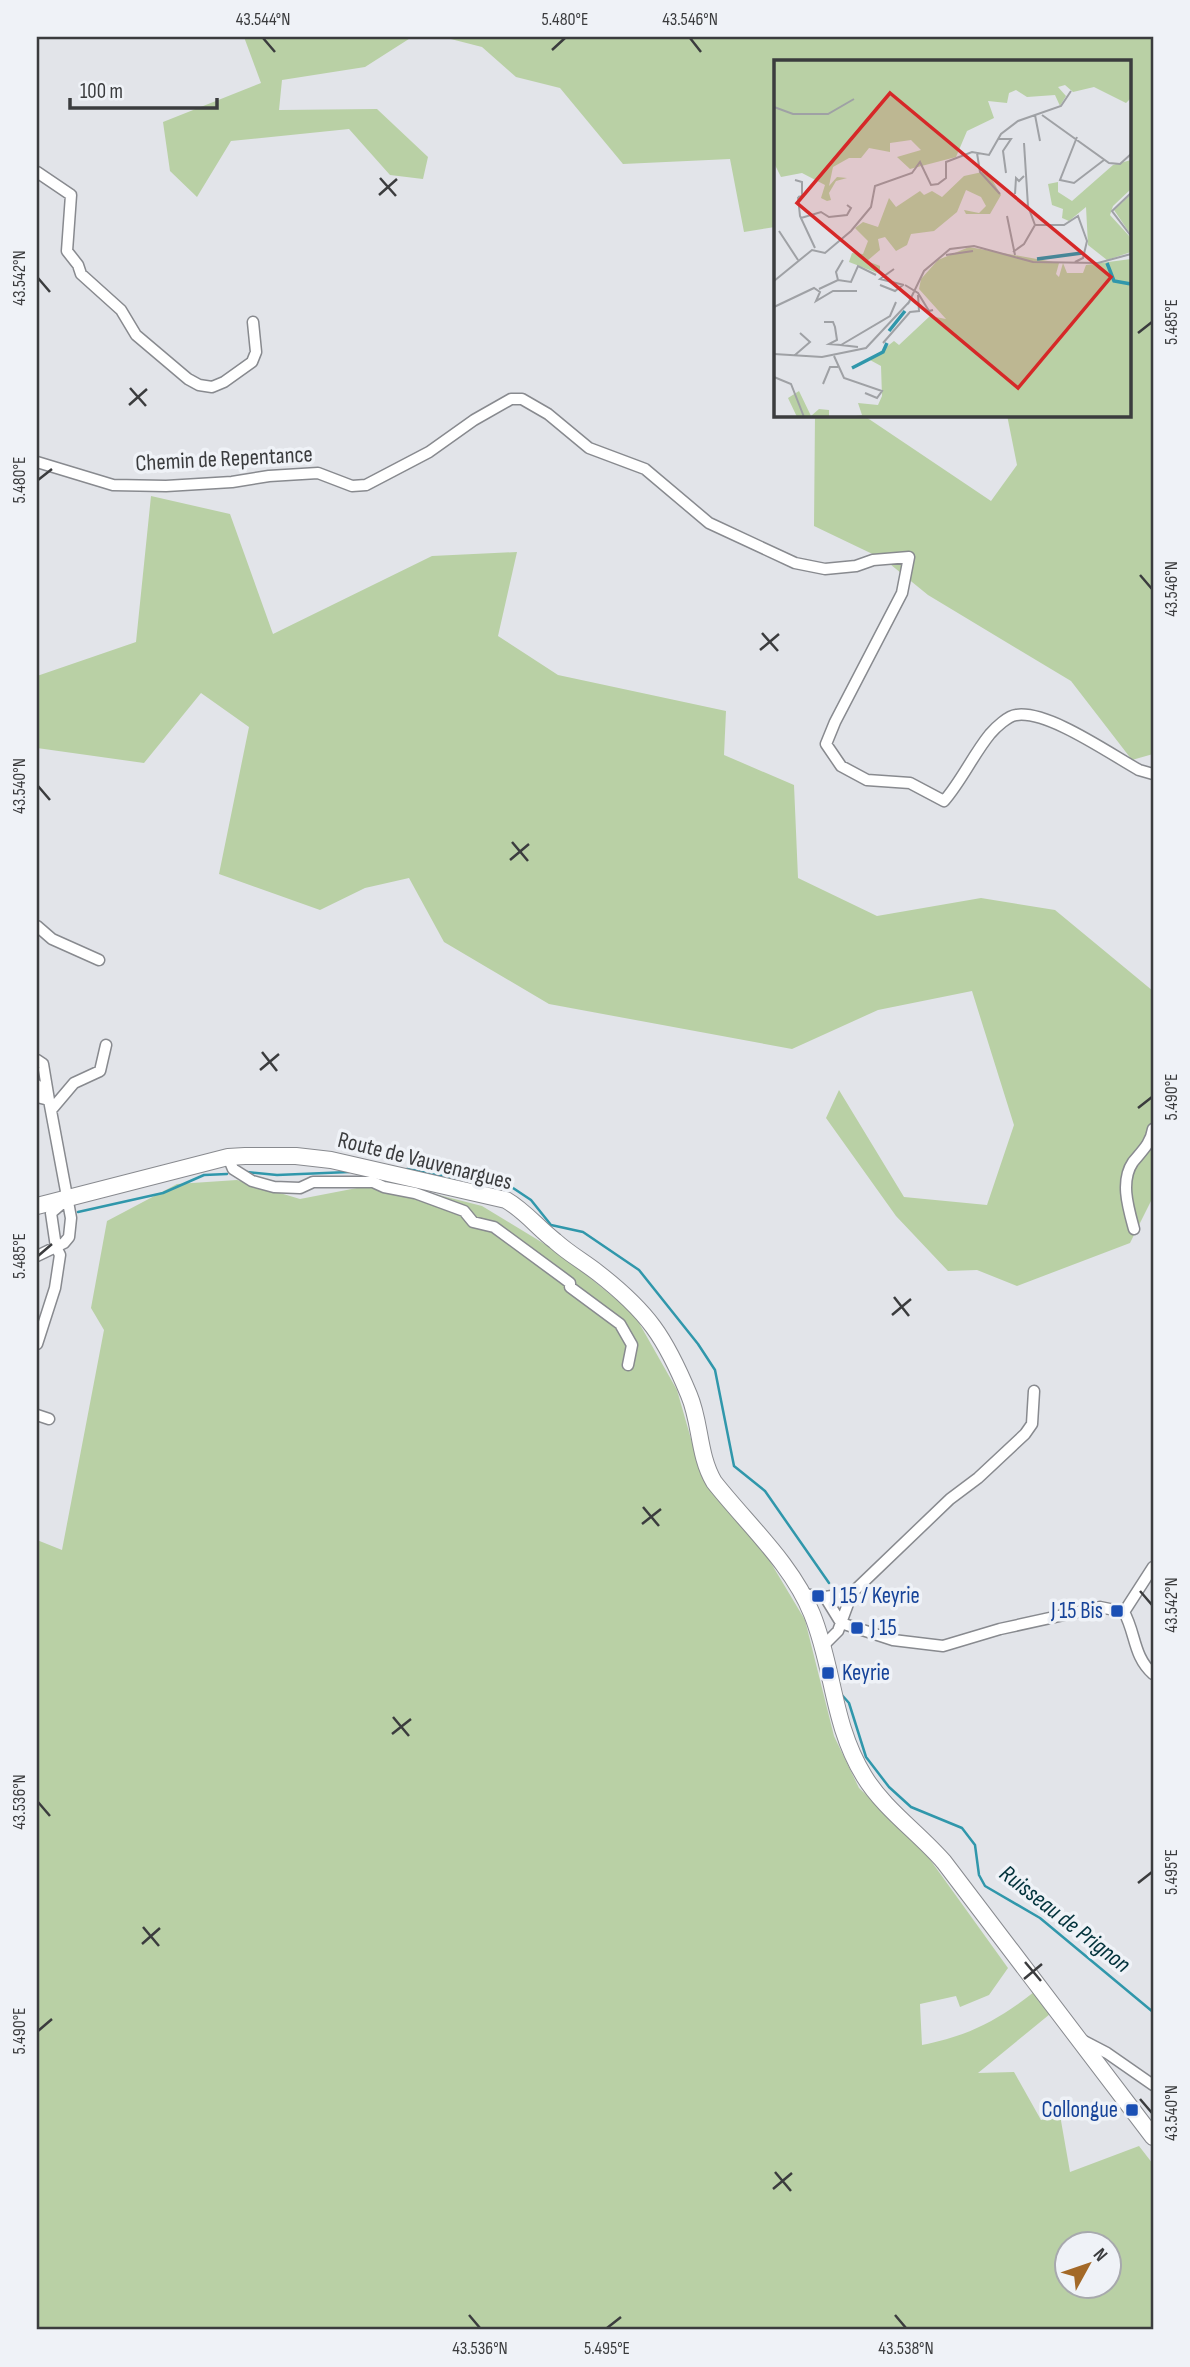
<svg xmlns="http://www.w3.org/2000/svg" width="1190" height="2367" font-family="'Sofia Sans Condensed',sans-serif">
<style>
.green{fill:#b9d0a5;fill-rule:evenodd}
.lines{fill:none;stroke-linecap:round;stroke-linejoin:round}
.stream{stroke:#3097ab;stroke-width:2.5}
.street-casing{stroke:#888a8f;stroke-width:13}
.secondary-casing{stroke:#888a8f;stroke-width:18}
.street{stroke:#fff;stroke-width:10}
.secondary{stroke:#fff;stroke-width:16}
.ticks{fill:none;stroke:#3b3c3e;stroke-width:2.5}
.transit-dot{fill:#1a4fb4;stroke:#eff2f7;stroke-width:2.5}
.labels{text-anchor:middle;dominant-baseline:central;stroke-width:7;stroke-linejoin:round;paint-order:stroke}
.street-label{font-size:23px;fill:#3b3c3e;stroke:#eff2f7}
.transit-label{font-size:23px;fill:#164399;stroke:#eff2f7;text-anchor:start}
.water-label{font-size:24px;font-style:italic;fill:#01313a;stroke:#eff2f7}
.inset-river{fill:none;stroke:#3097ab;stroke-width:3.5}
.inset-road{fill:none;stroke:#9fa1a5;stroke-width:2}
.view{fill:#d62828;fill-opacity:0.15;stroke:#d62828;stroke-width:3.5}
.inset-edge{fill:none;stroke:#3b3c3e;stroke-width:3.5}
.neatline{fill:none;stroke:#3b3c3e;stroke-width:2.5}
.ticks-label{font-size:18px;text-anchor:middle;fill:#3b3c3e}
</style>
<rect width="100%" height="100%" fill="#e2e4e9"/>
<!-- green -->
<path class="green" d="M244 37H412L365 67 282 80 279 110 377 109 428 157 423 179 390 175 349 129 231 141 197 197 170 171 163 122 261 83Z
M443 37H1153V754L1132 760 1071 681 928 595 885 560 814 526 815 415H863L991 501 1017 465 1007 415H1129V61H775V227L744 232 730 159 623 164 560 88 516 77 482 47Z
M151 496 230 514 273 634 432 556 517 552 498 636 558 675 726 711 724 755 794 785 798 878 877 916 981 898 1055 910 1153 991V1197L1130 1243 1017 1286 977 1270 948 1271 896 1216 826 1118 839 1090 904 1197 987 1205 1014 1125 972 991 878 1010 792 1049 549 1004 444 942 409 878 365 888 320 910 219 874 249 727 201 693 144 763 37 748V676L136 642Z
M237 1180 300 1199 388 1182 482 1206 561 1254 634 1314 677 1390 701 1474 759 1543 805 1620 834 1736 859 1788 921 1847 1008 1968 989 1995 960 2007 956 1996 920 2004 922 2045C968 2036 997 2021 1034 1992L1050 2014 978 2073 1014 2072 1041 2120 1060 2115 1070 2172 1139 2146 1153 2164V2330H37V1540L62 1550 104 1330 91 1308 107 1221 177 1184ZM1068 2244H1110V2286H1068Z"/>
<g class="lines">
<!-- stream -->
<path class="stream" d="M407 1169 513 1188 531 1200 551 1225 583 1232 639 1270 698 1344 715 1370 734 1466 765 1491 829 1583
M247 1172 277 1175 349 1172
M78 1212 163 1193 204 1175 227 1174
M841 1694 849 1703 866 1757 889 1787 911 1807 962 1828 975 1845 979 1875 985 1886 1040 1918 1153 2012"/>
<defs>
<path id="street" d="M37 172 71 195 67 251 78 265 81 274 121 310 136 335 188 379 199 385 212 387 224 382 252 362 256 352 253 322
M37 462 113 485 166 486 232 482 269 476 318 473 352 486 366 485 429 452 474 420 511 399H522L548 414 589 448 645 469 709 523 795 563 825 569 856 566 873 560 909 557 902 593 835 722 826 744 841 766 867 780 910 783 944 801C962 780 973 755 990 734 996 727 1008 716 1016 715 1048 710 1110 754 1139 770L1153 774
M37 926 52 939 99 960
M37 1060 43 1064 49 1100
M37 1085 45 1099
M37 1097 49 1100 71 1218 69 1237 64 1243 37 1256
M52 1109 74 1083 100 1071 106 1045
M228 1157 233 1169 252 1181 274 1187 300 1188 313 1182H373L384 1187 415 1193 464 1211 473 1222 494 1227 562 1277 570 1283V1287L620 1324 632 1345 628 1365
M1134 1229C1128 1207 1120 1181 1133 1162 1142 1151 1151 1143 1153 1129
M37 1344 55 1288 60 1255 56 1247 51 1213 66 1200
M37 1415 49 1419
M803 1594 825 1597 852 1593
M825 1597 841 1623 893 1640 943 1646 1000 1629 1100 1607 1124 1612
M1124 1612C1136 1634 1133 1656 1153 1674
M1124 1612 1153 1567
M822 1647 838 1631 852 1593 950 1499 978 1478 1025 1434 1032 1424 1034 1391
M1082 2040 1107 2053 1153 2085"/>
<path id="secondary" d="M37 1206 228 1157 245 1156H296L331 1160 506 1200C525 1211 538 1228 555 1241 568 1253 584 1262 598 1273 648 1312 665 1337 689 1395 701 1423 698 1455 714 1482 747 1524 792 1564 812 1614 834 1668 832 1724 864 1776 884 1809 919 1833 944 1862L1153 2137"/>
</defs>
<!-- street casing -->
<use href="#street" class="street-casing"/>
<!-- secondary casing -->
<use href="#secondary" class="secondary-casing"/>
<!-- street -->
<use href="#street" class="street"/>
<!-- secondary -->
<use href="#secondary" class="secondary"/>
</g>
<!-- ticks -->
<path class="ticks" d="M263 38 275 52M690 38 701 52M552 50 565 38M380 178 396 196M379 195 397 179M38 278 50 292M1138 333 1152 322M130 388 146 406M129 405 147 389M38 480 52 469M1140 575 1152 589M762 633 778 651M760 650 779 634M38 786 50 800M512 842 528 861M510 860 529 844M262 1052 277 1071M260 1070 279 1054M1138 1108 1152 1097M38 1256 52 1244M894 1297 909 1316M892 1315 911 1299M643 1507 659 1526M642 1524 661 1509M1140 1591 1152 1605M393 1717 409 1736M392 1734 411 1719M38 1802 50 1816M1138 1883 1152 1872M143 1927 159 1946M142 1944 160 1928M1025 1962 1041 1981M1024 1979 1042 1964M38 2031 52 2019M1140 2099 1152 2113M775 2172 791 2191M773 2189 792 2173M469 2315 480 2328M895 2315 906 2328M607 2328 621 2317"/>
<!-- markers -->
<g class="transit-dot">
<rect x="811" y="1589" width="14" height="14" rx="3.5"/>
<rect x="1110" y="1604" width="14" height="14" rx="3.5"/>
<rect x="850" y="1621" width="14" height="14" rx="3.5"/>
<rect x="821" y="1666" width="14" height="14" rx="3.5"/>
<rect x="1125" y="2103" width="14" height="14" rx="3.5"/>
</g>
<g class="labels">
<!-- street labels -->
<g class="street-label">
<text transform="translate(224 459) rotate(-3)">Chemin de Repentance</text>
<text transform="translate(425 1161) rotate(14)">Route de Vauvenargues</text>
</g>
<!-- transit labels -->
<g class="transit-label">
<text x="832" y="1596">J 15 / Keyrie</text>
<text x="1103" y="1611" text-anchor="end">J 15 Bis</text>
<text x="871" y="1628">J 15</text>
<text x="842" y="1673">Keyrie</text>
<text x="1118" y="2110" text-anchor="end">Collongue</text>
</g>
<!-- water labels -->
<g class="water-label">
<text transform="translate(1065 1919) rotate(38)">Ruisseau de Prignon</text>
</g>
</g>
<!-- overview -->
<g transform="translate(774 60)">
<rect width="357" height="357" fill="#e2e4e9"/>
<path d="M0 0H357V38L352 43 320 27 299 32 291 25 284 27 292 36 286 46 281 35 253 37 242 30 235 33 233 43 214 41 220 58 193 71 182 97 136 109 123 97 147 90 137 80 116 83V92L95 88 87 98H75L59 107 55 126 63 117 73 118 62 121 55 133 57 140 53 141 47 138 51 125 28 113 7 117 0 103ZM357 100V129L339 146 336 155 357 178V192L333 200 314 185 312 147 295 161 288 158 289 149 278 145 274 124 284 122V132L298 141 339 105ZM213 111 227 135 216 154H192L190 150 205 153 212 146 207 137 192 130 183 152 160 171 137 174 133 185 122 191 111 177 104 179 106 190 93 201 106 206V214L75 202 78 193 89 194 94 181 81 168 89 162 104 167 115 138 122 147 146 131 150 135 158 131 168 137 190 116ZM357 134V175L340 150ZM195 187 285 203 282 214 285 217 289 203 293 213H309L312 205 357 199V357H76L88 355 84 343 104 345 108 336 107 306 96 300 120 281 125 285 156 256 172 259 145 229 147 219 164 200ZM25 331 37 356 45 349 55 350V357H23L14 338Z" fill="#b9d0a5"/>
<path class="inset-river" d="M263 199 308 193M333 203 340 221 357 224M115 271 131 251M78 308 109 292 113 283"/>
<path class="inset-road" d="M0 47 19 54H54L80 39M261 55 266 81M268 55 335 103 346 104 357 94M303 77 286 120 300 123 330 100M224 79H237L229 91 232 113M250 83 254 146 261 165M203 93 206 112 226 134M21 120 28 122V136L24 137M357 133 338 151 357 176M241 134 242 118 245 121 250 116M24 137 26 156 41 188M233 156 241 195M27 158 47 152 55 157 73 155 77 148 73 145M261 165H290L304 156 313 181 309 198 301 202M5 171 24 200M239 192 250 184 261 165M172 195 199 191M120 209 106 219 130 225M64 220 62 212 69 200M0 221 38 190 51 193 77 171 97 147 101 126 138 113 146 102 157 125 164 124 172 118V102L198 92 215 95 227 74 244 61 287 46 297 31M106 225 121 231 129 225M131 225 144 233 155 251 159 250M45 229 64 220 77 222 84 206 102 215M134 244 150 211 176 189 200 186 259 202 324 203 357 194M0 247 40 228 46 232 42 241 59 231H83M50 262H59L61 267 63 280 55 284 67 285M109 283 136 252 145 251 144 235M84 287 67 285 116 256 122 242M0 294 48 297 92 288 136 241M21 295 36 282 26 273M60 296 70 318 108 331 103 338 91 333M0 317 17 324 30 357M49 324 56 307H64"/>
<path class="view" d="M116 33 337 217 244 328 23 143Z"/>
<rect width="357" height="357" class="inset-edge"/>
</g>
<!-- border -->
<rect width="1190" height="2367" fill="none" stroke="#eff2f7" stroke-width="77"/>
<!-- north arrow -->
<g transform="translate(1088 2265) rotate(50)"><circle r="33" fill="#eff2f7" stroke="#a7a9ad" stroke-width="2"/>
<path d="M0-5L12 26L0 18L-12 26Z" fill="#a36928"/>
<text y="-10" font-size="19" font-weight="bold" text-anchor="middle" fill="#3b3c3e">N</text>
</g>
<!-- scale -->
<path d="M70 98v10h147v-10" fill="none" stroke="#3b3c3e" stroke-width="3.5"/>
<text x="80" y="98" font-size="21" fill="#3b3c3e" stroke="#eff2f7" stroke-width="5" paint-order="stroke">100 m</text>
<rect x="38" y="38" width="1114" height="2290" class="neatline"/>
<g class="ticks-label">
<text x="263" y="25">43.544°N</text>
<text x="565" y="25">5.480°E</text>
<text x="690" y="25">43.546°N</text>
<text transform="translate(19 278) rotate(-90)" y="6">43.542°N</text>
<text transform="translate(1171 322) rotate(-90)" y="6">5.485°E</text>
<text transform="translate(19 480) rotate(-90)" y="6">5.480°E</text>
<text transform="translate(1171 589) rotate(-90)" y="6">43.546°N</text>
<text transform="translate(19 786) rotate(-90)" y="6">43.540°N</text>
<text transform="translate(1171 1097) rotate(-90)" y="6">5.490°E</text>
<text transform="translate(19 1256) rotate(-90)" y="6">5.485°E</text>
<text transform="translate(1171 1605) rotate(-90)" y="6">43.542°N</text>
<text transform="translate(19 1802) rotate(-90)" y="6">43.536°N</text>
<text transform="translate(1171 1872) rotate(-90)" y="6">5.495°E</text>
<text transform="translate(19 2031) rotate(-90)" y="6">5.490°E</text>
<text transform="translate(1171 2113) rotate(-90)" y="6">43.540°N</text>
<text x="480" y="2354">43.536°N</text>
<text x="607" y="2354">5.495°E</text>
<text x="906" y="2354">43.538°N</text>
</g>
</svg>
